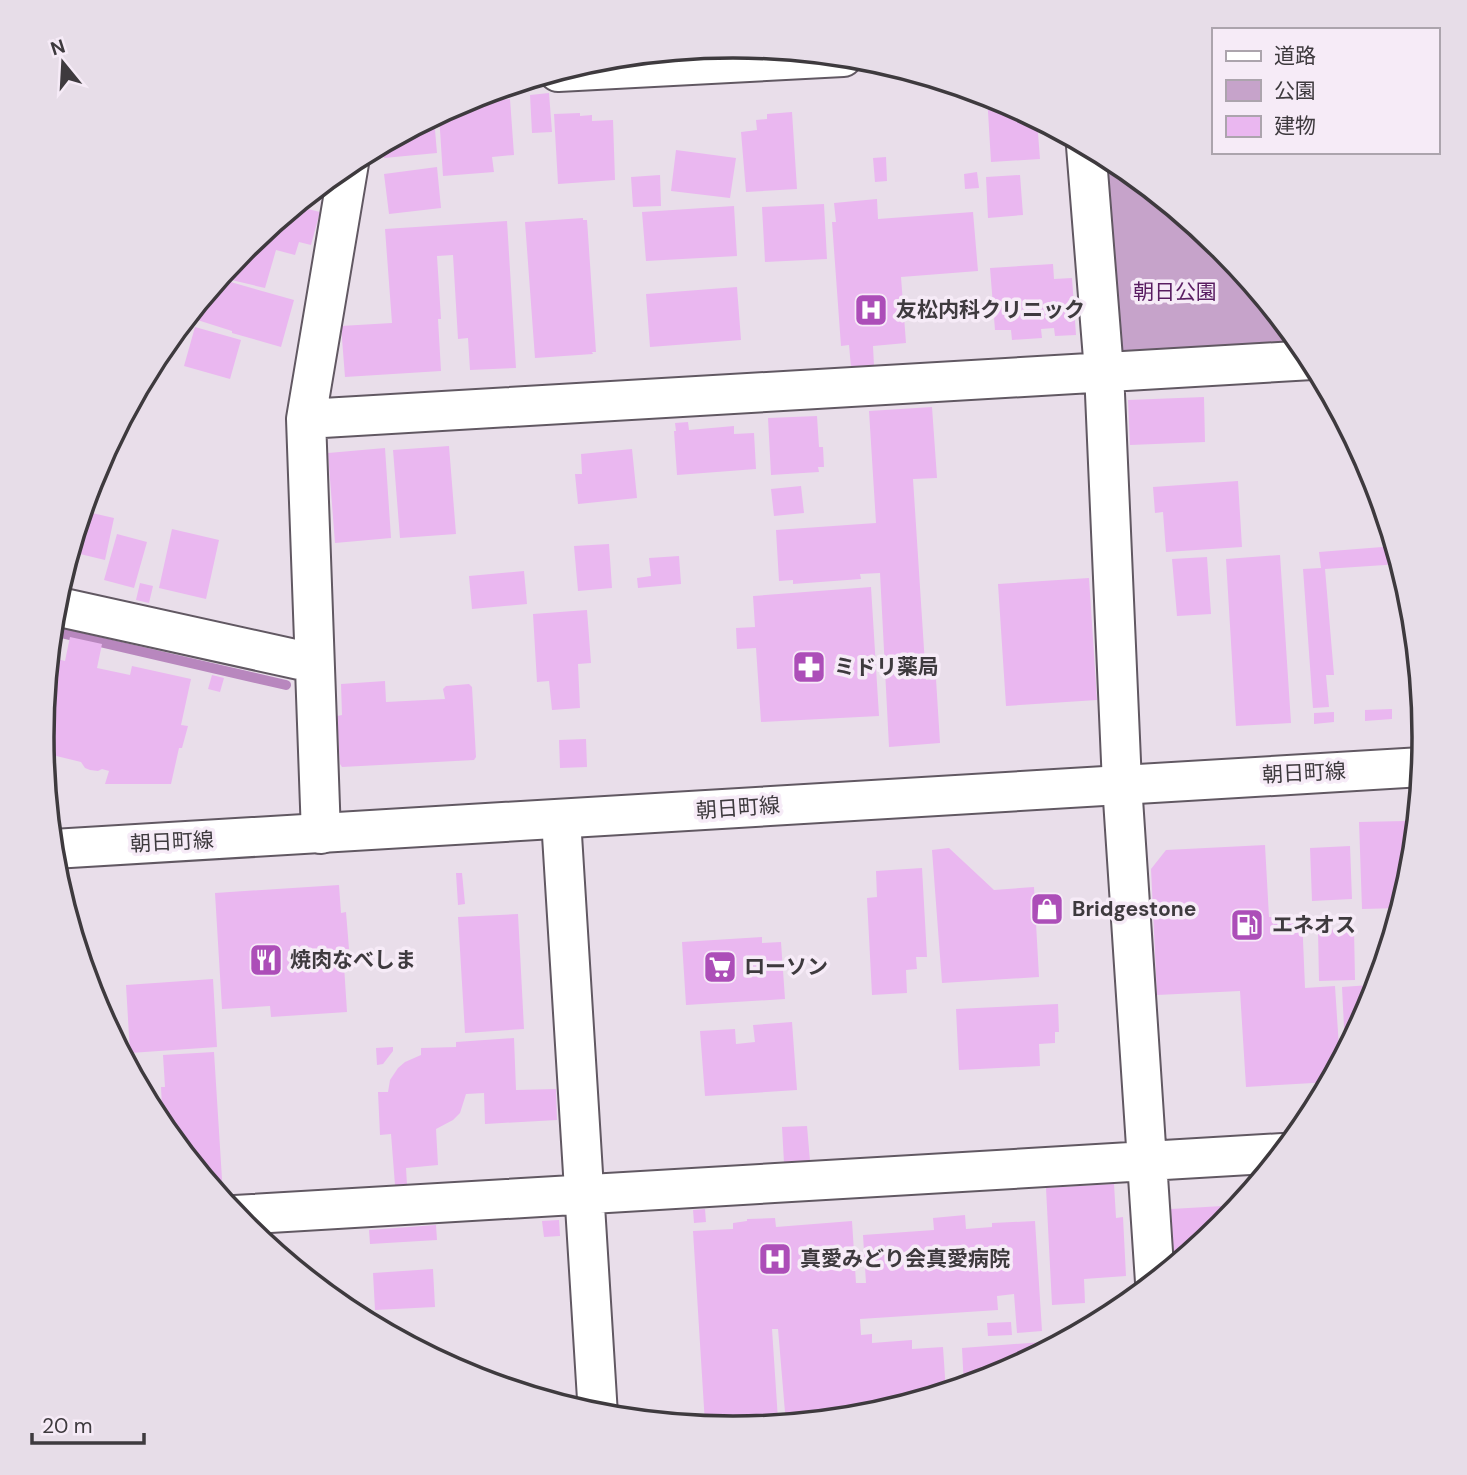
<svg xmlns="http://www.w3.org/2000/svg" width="1467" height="1475" font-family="'DM Sans','Noto Sans JP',sans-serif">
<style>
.green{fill:#c6a3ca}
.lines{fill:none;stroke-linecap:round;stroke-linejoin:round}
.stream{stroke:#b887be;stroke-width:10}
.building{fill:#eab7f0}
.minor-casing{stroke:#615862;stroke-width:42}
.tertiary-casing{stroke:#615862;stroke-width:42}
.minor{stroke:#fff;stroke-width:38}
.tertiary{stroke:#fff;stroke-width:38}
.labels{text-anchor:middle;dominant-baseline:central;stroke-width:7;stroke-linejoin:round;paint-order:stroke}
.park-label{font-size:21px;fill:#591d61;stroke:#f6ebf7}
.poi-label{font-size:21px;font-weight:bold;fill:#3e3a3e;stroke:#f6ebf7;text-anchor:start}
.street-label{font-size:21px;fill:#3e3a3e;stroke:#f6ebf7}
.rim{fill:none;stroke:#3e3a3e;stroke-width:3.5}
</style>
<rect width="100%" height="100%" fill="#e9deea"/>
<!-- green -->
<path class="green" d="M1103 155 1118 163 1223 249 1303 347 1116 358Z"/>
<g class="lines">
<!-- stream -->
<path class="stream" d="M52 631 286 685"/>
</g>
<!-- building -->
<path class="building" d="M549 93 552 132 532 133 530 95Z
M987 95 998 99 1037 120 1040 159 991 162Z
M510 99 514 155 492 157 494 172 443 176 439 115 462 103Z
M792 112 797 189 746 192 741 132 757 130 756 120 767 119V114Z
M580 113V116L592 115V121L613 120 615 180 558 184 554 114Z
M434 118 437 153 384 158 383 144Z
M676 150 736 158 730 198 671 191Z
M886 157 887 181 875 182 873 158Z
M437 167 441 208 389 214 384 174Z
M977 172 979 188 965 189 964 174Z
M660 175 661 206 633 207 631 177Z
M1020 175 1023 215 988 218 986 177Z
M877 199 878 219 973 212 978 271 901 277 906 343 873 346 874 366 851 367 849 345 841 346 832 222H836L834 203Z
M824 204 827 259 765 262 762 207Z
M296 206 320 212 311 245 299 242 295 255 276 250 265 288 223 278 225 272 245 248Z
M734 206 737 256 646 261 642 212Z
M583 218V220H587L596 352H592L593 354 535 358 525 222Z
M507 221 516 368 470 370 468 338 458 339 453 255 437 256 441 319H438L441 371 345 377 341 326 392 323 385 229Z
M1053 264 1054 279 1072 278 1076 335 1055 336 1054 328 1041 329 1042 338 1012 340 1011 330H995L990 268Z
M220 279 294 300 281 347 232 333V331L188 317Z
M737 287 741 340 650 347 646 294Z
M195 327 241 340 230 379 184 366Z
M1204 397 1205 442 1130 445 1128 400Z
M932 407 937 478 913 479 926 680 936 679 940 743 889 747 880 573 860 574 861 579 793 584V580L779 581 776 530 876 523 869 411Z
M817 416 819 447H823L824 467H818L819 472 771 475 768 418Z
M688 422 689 430 734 426V434L754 433 756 469 677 475 674 431H676L675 423Z
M449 446 456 534 400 538 393 450Z
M385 448 391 538 335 543 328 453Z
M632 449 637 498 578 504 575 474H582L581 454Z
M1238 481 1242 547 1166 552 1163 512 1155 513 1153 487Z
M801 486 804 513 774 516 771 489Z
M1380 502H1381L1392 538 1382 539Z
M86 503 94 504 92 513 114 518 105 560 80 554 77 568 66 566Z
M172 529 219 540 206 599 159 588Z
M117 534 147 542 134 588 104 580Z
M609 544 612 588 578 591 574 546Z
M1395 546 1400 564 1325 569 1334 675H1326L1329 707 1313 708 1303 569 1321 568 1319 552Z
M1280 555 1291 723 1236 726 1226 559Z
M679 556 681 584 638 588 637 578 651 576 649 558Z
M1207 557 1211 614 1177 616 1172 559Z
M524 571 527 604 472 609 469 576Z
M1089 578 1097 700 1006 706 998 584Z
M140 583 153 586 149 603 136 600Z
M871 587 879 716 761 722 756 648 737 649 736 628 755 627 753 596Z
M587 610 591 663 578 664 580 708 552 710 549 681 537 682 533 614Z
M70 637 102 644 97 668 130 675 132 666 191 679 181 725 188 726 182 748H179L171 784H105L109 771 102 769 98 771 90 770 85 768 81 762 44 753 42 738 50 657 65 661Z
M212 675 224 678 220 692 208 689Z
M385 681 386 702 445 699 443 689 446 686 469 684 472 687 476 757 474 760 342 767 340 764 337 716 342 715 341 684Z
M1392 709V719L1365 721V710Z
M1334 712V722L1314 724V713Z
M586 739 587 767 560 768 559 740Z
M1405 821 1406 890 1401 908 1362 909 1359 822Z
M1265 845 1269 917 1302 916 1305 988 1335 986 1340 1063 1330 1082 1246 1087 1240 991 1157 995 1151 869 1166 850Z
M1350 846 1352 899 1312 901 1310 848Z
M949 848 994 890 1034 887 1039 977 942 983 932 850Z
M922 868 927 957H916L917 969 906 970 907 993 872 995 867 898 877 897 876 871Z
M456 873H462L465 904 458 905Z
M339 885 341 913 346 912 349 949 343 950 347 1012 271 1017 270 1006 222 1009 215 893Z
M518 914 524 1029 465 1033 458 917Z
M1354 929 1355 980 1319 981 1318 930Z
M762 937V943L781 942 785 999 686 1005 682 942Z
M213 979 217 1047 130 1053 126 985Z
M1370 985V989H1376L1372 1002 1348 1048H1345L1342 987Z
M1058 1004 1059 1032H1055V1043L1039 1044 1040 1066 959 1070 956 1009Z
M792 1022 797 1090 705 1096 700 1031 735 1029 736 1044 755 1042 753 1025Z
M514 1038 516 1090 556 1089 557 1120 485 1124 484 1093 466 1094 460 1113 453 1120 436 1129 438 1165 406 1168 407 1185H395L391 1134 380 1135 378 1092H388L390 1080 398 1068 405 1062 421 1055V1048L456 1047V1042Z
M393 1047V1051L383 1064 377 1065 376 1048Z
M214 1052 223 1195H219L163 1128 161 1087H165L163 1055Z
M807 1126 810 1161 784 1163 782 1127Z
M1114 1184 1116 1218 1123 1217 1126 1276 1084 1279 1085 1303 1052 1305 1046 1188Z
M1240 1205 1222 1227 1174 1266 1171 1209Z
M705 1209 706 1222 694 1223 693 1210Z
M965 1215 966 1229 992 1227V1223L1035 1221 1042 1331 1017 1333 1014 1294 997 1296 998 1310 860 1319 861 1335 872 1334V1343L912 1340V1349L943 1347 946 1392 868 1416 786 1424 778 1329H772L778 1420 756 1421V1427L733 1429 727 1428 726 1423 705 1424 693 1231 733 1229V1223L747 1221V1219L775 1218 776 1227 852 1221 856 1283H866L863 1235 934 1230 933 1218Z
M559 1220 560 1236 544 1237 542 1221Z
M436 1225 437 1240 370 1244 369 1230Z
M433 1269 435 1307 375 1310 373 1273Z
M1011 1322 1012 1335 988 1336 987 1323Z
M1056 1341 1057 1345 998 1377 964 1387 962 1348Z"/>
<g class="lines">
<defs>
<path id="minor" d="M558 72 843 57
M1086 146 1104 371 1122 784 1155 1282
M306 419 1312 360
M55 606 313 663
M561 819 598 1415
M321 834 306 419 349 163
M235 1215 1283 1153"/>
<path id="tertiary" d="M53 849 1422 767"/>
</defs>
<!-- minor casing -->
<use href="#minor" class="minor-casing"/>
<!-- tertiary casing -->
<use href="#tertiary" class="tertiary-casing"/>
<!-- minor -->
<use href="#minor" class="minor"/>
<!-- tertiary -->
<use href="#tertiary" class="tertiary"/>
</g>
<!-- icons -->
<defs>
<symbol id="hospital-square" viewBox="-11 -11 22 22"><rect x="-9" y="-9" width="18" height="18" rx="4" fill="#ac4eb8" stroke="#f6ebf7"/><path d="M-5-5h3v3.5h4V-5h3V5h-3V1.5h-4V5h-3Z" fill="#fff"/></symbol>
<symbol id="pharmacy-square" viewBox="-11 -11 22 22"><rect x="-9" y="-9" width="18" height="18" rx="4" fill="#ac4eb8" stroke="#f6ebf7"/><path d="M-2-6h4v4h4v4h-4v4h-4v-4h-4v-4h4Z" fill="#fff"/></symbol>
<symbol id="shop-square" viewBox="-11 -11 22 22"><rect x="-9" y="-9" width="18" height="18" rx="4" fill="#ac4eb8" stroke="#f6ebf7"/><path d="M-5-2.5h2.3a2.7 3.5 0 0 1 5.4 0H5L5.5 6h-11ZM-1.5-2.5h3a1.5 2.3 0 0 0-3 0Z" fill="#fff"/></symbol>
<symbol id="fuel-square" viewBox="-11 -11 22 22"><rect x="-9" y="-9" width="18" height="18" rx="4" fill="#ac4eb8" stroke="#f6ebf7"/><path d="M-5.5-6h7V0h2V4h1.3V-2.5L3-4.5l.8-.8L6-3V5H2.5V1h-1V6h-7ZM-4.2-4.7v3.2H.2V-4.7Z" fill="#fff"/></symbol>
<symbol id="restaurant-square" viewBox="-11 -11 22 22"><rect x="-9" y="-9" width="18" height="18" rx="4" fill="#ac4eb8" stroke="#f6ebf7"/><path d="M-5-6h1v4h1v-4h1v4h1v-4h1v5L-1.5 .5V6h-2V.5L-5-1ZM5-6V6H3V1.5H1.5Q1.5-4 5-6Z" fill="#fff"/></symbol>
<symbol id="supermarket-square" viewBox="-11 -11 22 22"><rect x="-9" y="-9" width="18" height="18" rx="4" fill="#ac4eb8" stroke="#f6ebf7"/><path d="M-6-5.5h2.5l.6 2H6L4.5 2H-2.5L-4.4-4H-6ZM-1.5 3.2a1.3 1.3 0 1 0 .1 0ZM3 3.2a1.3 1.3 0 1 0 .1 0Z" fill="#fff"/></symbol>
</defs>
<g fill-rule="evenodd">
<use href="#hospital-square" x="852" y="291" width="38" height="38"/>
<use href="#pharmacy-square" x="790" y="648" width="38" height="38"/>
<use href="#shop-square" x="1028" y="890" width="38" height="38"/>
<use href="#fuel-square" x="1228" y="906" width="38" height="38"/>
<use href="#restaurant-square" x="247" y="941" width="38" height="38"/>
<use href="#supermarket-square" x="701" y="948" width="38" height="38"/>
<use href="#hospital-square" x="756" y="1240" width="38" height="38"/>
</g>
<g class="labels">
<!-- park labels -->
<g class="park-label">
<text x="1175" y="292">朝日公園</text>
</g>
<!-- poi labels -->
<g class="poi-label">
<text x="896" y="310">友松内科クリニック</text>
<text x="834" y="667">ミドリ薬局</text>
<text x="1072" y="909">Bridgestone</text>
<text x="1272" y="925">エネオス</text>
<text x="290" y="960">焼肉なべしま</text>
<text x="744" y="967">ローソン</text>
<text x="800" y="1259">真愛みどり会真愛病院</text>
</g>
<!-- street labels -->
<g class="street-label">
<text transform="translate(1304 773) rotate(-3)">朝日町線</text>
<text transform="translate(738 808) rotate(-4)">朝日町線</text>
<text transform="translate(172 842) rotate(-3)">朝日町線</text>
</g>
</g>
<!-- crop -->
<path d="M0 0H1467V1475H0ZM54 737a679 679 0 1 1 1358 0a679 679 0 1 1-1358 0Z" fill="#e7dde8" fill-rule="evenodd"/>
<path class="rim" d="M54 737a679 679 0 1 1 1358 0a679 679 0 1 1-1358 0Z"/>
<!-- legend -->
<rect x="1212" y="28" width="228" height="126" fill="#f6ebf7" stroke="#aca4ad" stroke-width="2"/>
<rect x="1226" y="51" width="35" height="10" fill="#ffffff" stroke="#aca4ad" stroke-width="2"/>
<text x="1274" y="63" font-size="21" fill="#3e3a3e">道路</text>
<rect x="1226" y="80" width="35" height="21" fill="#c6a3ca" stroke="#aca4ad" stroke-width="2"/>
<text x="1274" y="98" font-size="21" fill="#3e3a3e">公園</text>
<rect x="1226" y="116" width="35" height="21" fill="#eab7f0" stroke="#aca4ad" stroke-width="2"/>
<text x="1274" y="133" font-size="21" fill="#3e3a3e">建物</text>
<!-- north arrow -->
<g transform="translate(63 63) rotate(342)" stroke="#f6ebf7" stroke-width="5" paint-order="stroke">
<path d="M0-5L12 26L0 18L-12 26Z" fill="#3e3a3e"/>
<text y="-10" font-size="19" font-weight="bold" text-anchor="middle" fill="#3e3a3e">N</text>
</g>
<!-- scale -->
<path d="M32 1433v10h112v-10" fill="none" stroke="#3e3a3e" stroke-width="3.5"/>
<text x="42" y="1433" font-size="21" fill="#3e3a3e" stroke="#f6ebf7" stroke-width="5" paint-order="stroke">20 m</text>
</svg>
